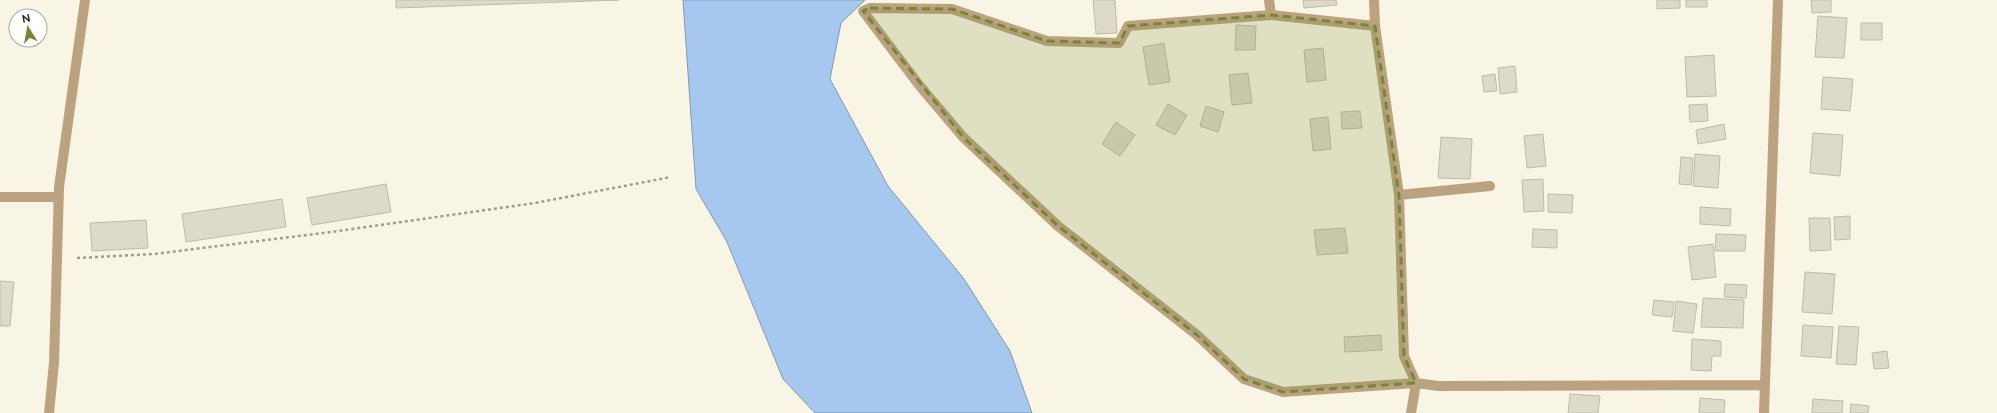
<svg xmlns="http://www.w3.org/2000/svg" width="1997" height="413" font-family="Raleway,sans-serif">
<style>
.water{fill:#a6c8ee;stroke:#8299b2}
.building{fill:#dddac9;stroke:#bfbbac}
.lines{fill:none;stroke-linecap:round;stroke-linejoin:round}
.path{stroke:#9e9b8f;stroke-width:2.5;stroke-dasharray:3 3;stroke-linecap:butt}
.minor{stroke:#bca380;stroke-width:10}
.marked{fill:#768837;fill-opacity:0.2;stroke:#768837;stroke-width:3;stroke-dasharray:8 5;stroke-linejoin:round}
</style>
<rect width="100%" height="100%" fill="#f9f5e5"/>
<!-- water -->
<path class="water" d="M683 0H865L841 23 830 79 888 186 964 279 1010 351 1032 413H815L783 379 727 242 696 189Z"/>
<!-- building -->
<path class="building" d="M396 0H619L396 8Z
M1093 0H1115L1117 33 1096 34Z
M1303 0H1336L1337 5 1304 8Z
M1657 0H1680V8L1657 9Z
M1686 0H1707V7H1686Z
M1811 0H1831V12L1812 13Z
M1818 16 1847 18 1844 58 1815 57Z
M1861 23H1882V40H1861Z
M1236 25 1256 26 1255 50H1235Z
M1164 43 1170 82 1149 85 1143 47Z
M1323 48 1326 80 1307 82 1304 50Z
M1714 55 1716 96 1687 97 1685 57Z
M1515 66 1517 92 1500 94 1498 68Z
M1248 73 1252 103 1232 105 1229 75Z
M1495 74 1497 91 1484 92 1482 76Z
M1823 77 1853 79 1850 111 1821 109Z
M1168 104 1187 115 1175 135 1156 125Z
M1707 104 1708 121 1690 122 1689 105Z
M1206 106 1224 112 1218 132 1200 126Z
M1360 111 1362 128 1342 129 1341 112Z
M1328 117 1331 149 1313 151 1310 119Z
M1116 122 1135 135 1120 156 1102 144Z
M1724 124 1726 139 1698 144 1696 130Z
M1813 133 1843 135 1840 176 1810 173Z
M1543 134 1546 166 1527 168 1524 136Z
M1441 137 1472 139 1470 179 1438 178Z
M1695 154 1720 156 1718 188 1693 186Z
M1681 157 1693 158 1691 185 1679 184Z
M1543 179 1544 211 1524 212 1522 180Z
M386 184 391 212 312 225 307 198Z
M1548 194 1573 195 1572 213 1548 212Z
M282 199 286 227 186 242 182 214Z
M1700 207 1731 209 1730 226 1700 224Z
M1850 216V239L1835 240 1834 217Z
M1809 218H1830L1831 250 1810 251Z
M146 220 148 248 92 251 90 223Z
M1345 228 1348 253 1317 255 1314 230Z
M1533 229 1557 230V248L1532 247Z
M1716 234 1746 235 1745 251H1715Z
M1713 244 1716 277 1692 280 1688 247Z
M1805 272 1835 274 1832 314 1802 312Z
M0 281 14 282 10 326H0Z
M1725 284 1747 285 1746 298 1724 297Z
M1703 298 1744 300 1743 328 1701 327Z
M1654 300 1674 302 1672 317 1652 315Z
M1676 301 1697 304 1693 333 1673 331Z
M1803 325 1833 327 1831 358 1801 356Z
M1839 326 1859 327 1856 365 1836 364Z
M1381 335 1382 350 1345 352 1344 337Z
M1692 339 1721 341V356H1712L1711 371 1691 370Z
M1887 351 1889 368 1874 369 1872 353Z
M1570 394 1600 396 1598 413H1568Z
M1700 398 1725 400 1724 413H1699Z
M1813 399 1843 401 1842 413H1812Z
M1851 404 1869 406 1868 413H1850Z"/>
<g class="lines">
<!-- path -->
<path class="path" d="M77 258 154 254 331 232 535 203 671 177"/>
<!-- minor -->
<path class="minor" d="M1269 0 1271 15
M1374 0 1375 26 1399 195 1404 356 1416 383 1411 413
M1375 26 1271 15 1128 26 1119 43 1047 41 952 9 870 8 863 11 919 85 963 137 1058 226 1197 335 1244 379 1283 392 1416 383 1438 386 1765 385
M1399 195 1490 186
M0 197H59
M49 413 54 363 59 187 85 0
M1764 413 1778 0"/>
</g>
<!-- marked area -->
<path class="marked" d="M870 8 952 9 1047 41 1119 43 1128 26 1271 15 1375 26 1399 195 1404 356 1416 383 1283 392 1244 379 1197 335 1058 226 963 137 863 11Z"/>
<!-- north arrow -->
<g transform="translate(28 28) rotate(349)"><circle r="19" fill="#ffffff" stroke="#ababa8"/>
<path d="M0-3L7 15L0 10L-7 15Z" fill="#768837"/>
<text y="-6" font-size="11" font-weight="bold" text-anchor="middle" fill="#2e2c26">N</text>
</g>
</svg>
